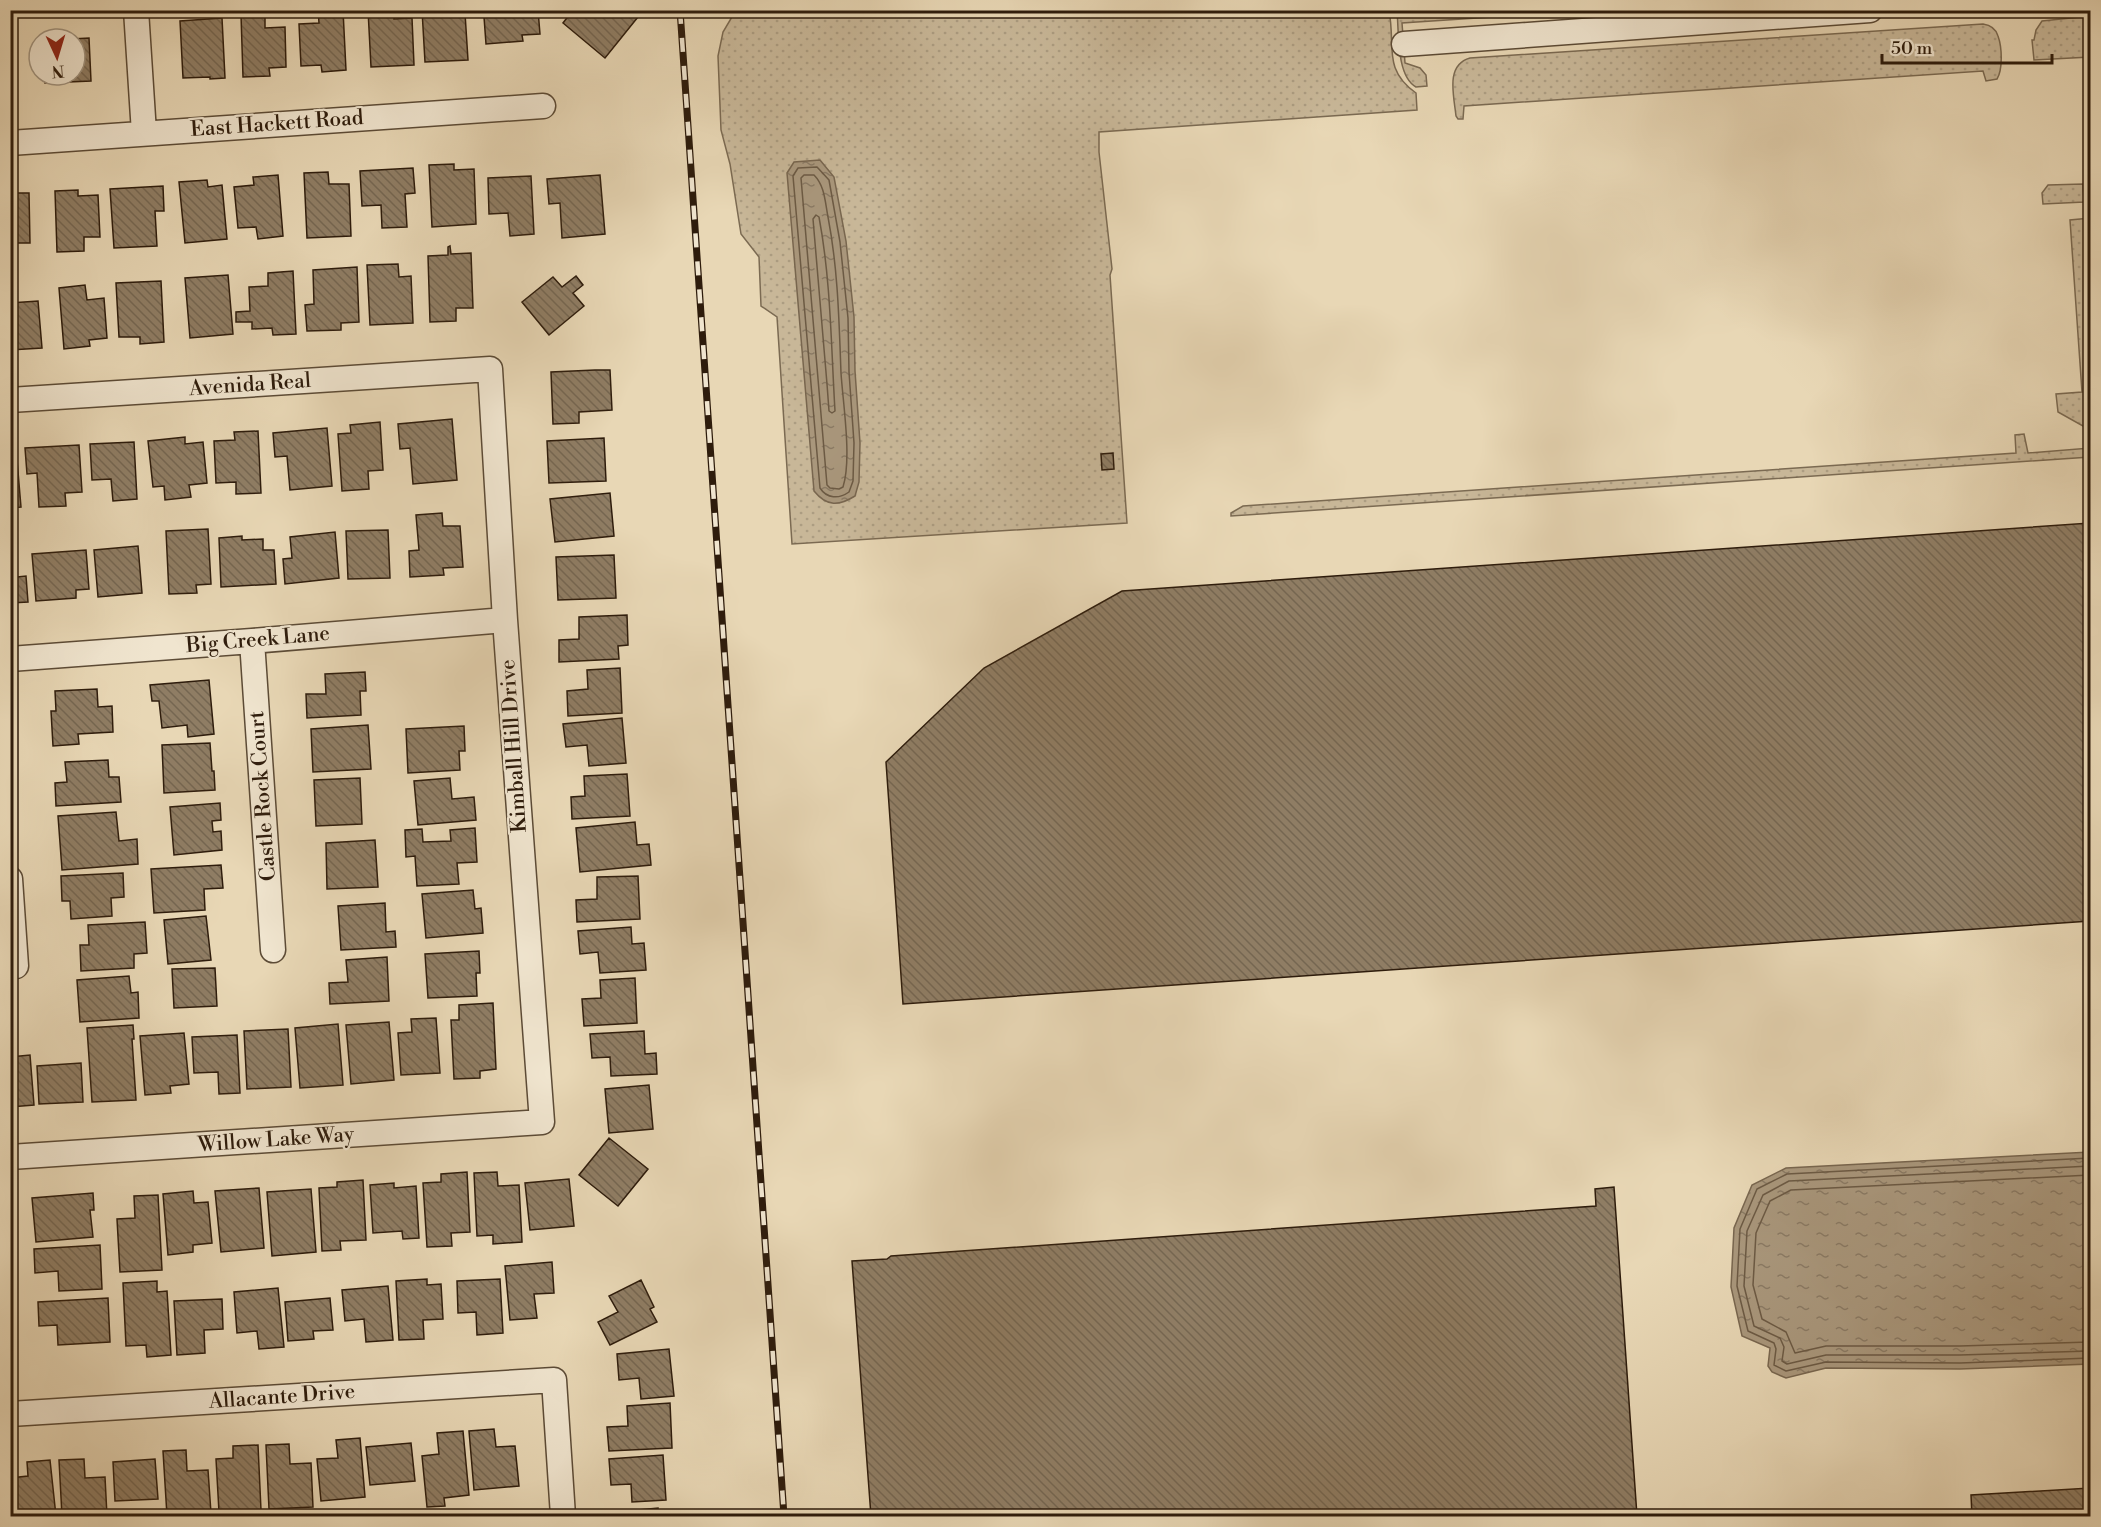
<svg xmlns="http://www.w3.org/2000/svg" width="2101" height="1527" font-family="'Libre Bodoni',serif">
<style>
.grass{fill:url(#grass-dots);stroke:#7b6a52;stroke-width:1.5}
.water{fill:url(#water-ripples);stroke:#78664f;stroke-width:1.5}
.lines{fill:none;stroke-linecap:round;stroke-linejoin:round}
.shore{stroke:#6c5a44;stroke-width:1.5}
.building{fill:url(#building-back-hatch);stroke:#2e1c0c;stroke-width:1.5}
.minor-casing{stroke:#5c4b36;stroke-width:27}
.minor{stroke:#f0e5cf;stroke-width:24}
.rail-casing{stroke:#2e1c0c;stroke-width:7}
.rail{stroke:#f0e5cf;stroke-width:4.5;stroke-dasharray:14;stroke-linecap:butt}
.labels{text-anchor:middle;dominant-baseline:central;stroke-width:4.5;stroke-linejoin:round;paint-order:stroke}
.street-label{font-size:21px;fill:#2e1c0c;stroke:#f0e5cf}
</style>
<defs>
<pattern id="grass-dots" width="8" height="8" patternUnits="userSpaceOnUse" patternTransform="scale(1.5)"><rect width="8" height="8" fill="#c8b798"/><path d="M2 2h.1M6 6h.1" fill="none" stroke="#ac9d82" stroke-width="1.8" stroke-linecap="round"/></pattern>
<pattern id="water-ripples" width="26" height="14" patternUnits="userSpaceOnUse" patternTransform="scale(1.5)"><rect width="26" height="14" fill="#a9977c"/><path d="M2 4q2-2 4 0t4 0M15 11q2-2 4 0t4 0" fill="none" stroke="#8a7a64"/></pattern>
<pattern id="building-back-hatch" width="6" height="6" patternUnits="userSpaceOnUse" patternTransform="scale(1.5)"><rect width="6" height="6" fill="#8f7d64"/><path d="M-1 5l2 2M0 0l6 6M5-1l2 2" fill="none" stroke="#756651"/></pattern>
</defs>
<rect width="100%" height="100%" fill="#e8d7b5"/>
<filter id="stains"><feTurbulence type="fractalNoise" baseFrequency=".00333" numOctaves="4"/><feColorMatrix values="0 0 0 0 .2 0 0 0 0 .09 0 0 0 0 .02 0 0 0 .5 -.17"/></filter>
<radialGradient id="worn" r=".72"><stop offset=".6" stop-color="#630" stop-opacity="0"/><stop offset="1" stop-color="#630" stop-opacity=".3"/></radialGradient>
<!-- grass -->
<path class="grass" d="M736 10 1389 11C1396 45 1382 69 1416 93L1417 110 1099 132V152L1112 269 1110 275 1127 523 792 544 777 317 761 306 759 257 741 234 730 164 721 130 718 56 723 32Z
M1397 11H1583L1402 23 1405 63 1420 68 1426 75 1427 86 1416 87C1396 76 1399 31 1397 11Z
M2090 16V57L2034 60 2032 40H2034L2036 30 2042 21Z
M1983 24C1990 25 1996 29 1998 36 2002 47 2003 69 1997 79L1986 81 1983 71 1464 106 1463 119H1458L1456 116C1454 96 1445 65 1470 58Z
M2083 184 2084 202 2043 204 2042 193 2048 185Z
M2090 218V430L2058 412 2056 394 2082 392 2070 220Z
M2024 434 2028 453 2090 448V457L1231 516V513L1243 506 2016 453 2015 435Z"/>
<!-- water -->
<path class="water" d="M820 160 834 177 846 241 854 317 855 371 860 443 859 482 855 496C839 506 827 507 814 491L787 173 794 162Z
M2090 1152V1364L1960 1369 1826 1368 1786 1378 1772 1372 1768 1366 1770 1348 1742 1336 1731 1287 1734 1228 1752 1185 1786 1168Z"/>
<g class="lines">
<!-- shore -->
<path class="shore" d="M817 167 829 180 840 242 848 318 849 372 854 443 853 481 849 492C839 499 827 499 820 488L793 176 798 168Z
M804 175H814C825 186 825 202 828 217 838 269 839 320 841 373 843 404 852 459 843 487L839 489 830 488 827 485 801 178Z
M816 215 819 217C831 281 831 346 835 411L832 413 829 411 827 384 813 219Z
M2090 1158 1787 1174 1757 1189 1740 1229 1737 1286 1748 1331 1774 1343 1776 1349 1774 1365 1786 1371 1826 1362 1960 1363 2090 1358
M2090 1166 1789 1181 1763 1195 1747 1231 1744 1286 1754 1326 1780 1338 1784 1347 1782 1361 1787 1364 1826 1355H1960L2090 1351
M2090 1175 1791 1190 1770 1201 1756 1233 1753 1285 1762 1319 1786 1332 1795 1353 1826 1346H1960L2090 1342"/>
</g>
<!-- building -->
<path class="building" d="M28 10H89V12L28 15Z
M318 10H343L346 70 322 72 321 65 301 66 299 24 319 23Z
M368 10H394V19L412 18 414 65 371 67Z
M422 10H446L447 14 465 13 468 60 425 62Z
M494 10H538L540 34 522 35 523 41 486 44 484 17H495Z
M573 10H640L642 12 605 58 563 23Z
M265 14V28L285 27 286 67 269 68 270 76 243 77 241 15Z
M222 18 225 78 210 79V77L183 78 180 21Z
M89 38 91 81 45 83 44 75H75V39H71Z
M454 164V170L474 169 476 224 432 227 429 165Z
M413 168 415 193 405 194 407 227 382 228 381 205 362 206 360 171Z
M328 172 329 184H349L351 236 307 238 304 173Z
M278 175 283 236 258 239 256 227 238 228 234 187 254 185 253 177Z
M600 175 605 234 562 238 560 203 549 204 547 179Z
M531 176 534 234 510 236 508 213 489 214 488 178Z
M207 180 208 187 222 185 227 239 185 243 179 182Z
M163 186 164 211H155L157 246 114 248 110 189Z
M78 190V196L98 195 100 237H84V251L57 252 55 191Z
M10 193H29L30 243H10Z
M450 246 451 254 471 253 473 308H456V321L430 322 428 256 448 255V247Z
M398 264 399 277 411 276 413 323 370 325 367 265Z
M357 267 359 322 341 323V330L307 331 305 305 314 304 313 270Z
M293 271 296 334 273 335 272 328 252 329V322H236V312L250 311 249 287 268 286V273Z
M228 275 233 334 190 338 185 278Z
M576 276 583 285 573 293 584 306 549 335 522 302 553 277 562 287Z
M161 281 164 342 140 344V337H119L116 283Z
M85 285 87 300 104 298 107 338 89 340 90 346 64 349 59 288Z
M38 301 42 348 10 350V303Z
M595 370H610L612 410 579 412V423L553 424 551 372Z
M452 419 457 480 413 484 410 448 400 449 398 424Z
M380 422 383 470 368 471 369 489 342 491 338 434 351 433 350 425Z
M327 428 332 486 290 490 287 456 275 457 273 433Z
M258 431 261 493 236 494V482L216 483 214 441 235 440 234 432Z
M185 437V444L203 442 207 483 189 485 191 497 165 500 164 486 153 487 148 441Z
M604 438 606 481 549 483 547 441Z
M134 442 137 499 113 501 111 479 92 480 90 444Z
M79 445 82 492 65 493 66 506 39 507 37 473 27 474 25 448Z
M16 448 21 507 10 508V449Z
M1113 453 1114 469 1102 470 1101 454Z
M610 493 614 536 555 542 550 499Z
M442 513 443 526H460L463 567 443 568 444 575 410 577 409 551 419 550 416 515Z
M2090 523V921L903 1004 886 762 984 668 1122 591Z
M208 529 211 584 196 585 197 593 169 594 166 531Z
M388 530 390 578 348 579 346 531Z
M335 532 339 578 285 584 283 559 292 558 290 537Z
M242 536V540L263 539V550H274L276 584 221 587 219 538Z
M10 541H15L17 577 26 576 28 602 10 603Z
M138 546 142 593 98 597 94 550Z
M86 550 89 589 76 590V598L36 601 32 554Z
M614 555 616 598 558 600 556 557Z
M627 615 628 645 618 646 619 659 559 662V640L579 639V617Z
M620 668 622 713 568 716 567 691 588 689 587 670Z
M365 672 366 691H360L361 715 307 718 306 694H326L325 674Z
M209 680 214 734 188 737 187 725 162 728 159 701H152L150 685Z
M97 689 98 707 112 706 113 732 78 734 79 744 53 746 51 711H56L55 691Z
M622 718 626 763 589 766 587 745 566 747 563 724Z
M368 725 371 769 313 772 311 729Z
M464 726 465 751H459L460 770 408 773 406 729Z
M210 743 212 771H214L215 790 164 793 162 745Z
M108 760 109 777H119L121 802 56 806 55 783 67 782 65 762Z
M627 774 630 816 572 819 571 797 585 796 584 776Z
M360 778 362 824 316 826 314 780Z
M450 778 452 799 474 797 476 820 418 825 414 781Z
M220 803 221 820 212 821 213 832 221 831 222 850 174 855 170 807Z
M116 812 119 841 137 839 138 864 62 870 58 816Z
M635 822 637 845 649 844 651 865 580 872 576 828Z
M475 828 477 862 457 863 459 884 417 886 415 856 406 857 405 830 422 829 423 842 451 841 450 830Z
M375 840 378 887 327 889 326 843Z
M221 865 223 888 204 889 205 910 154 913 151 869Z
M123 873 124 897 111 898 112 916 71 919 70 901H62L61 876Z
M638 876 640 919 577 922 576 900 597 899V877Z
M473 890 475 909 481 908 483 933 426 938 422 894Z
M385 903 386 932 395 931 396 947 341 950 338 906Z
M206 916 211 960 168 964 164 920Z
M145 922 147 953 134 954V968L81 971 80 945H89L88 925Z
M631 927 632 944 644 943 646 970 600 973 598 952 580 954 578 931Z
M479 951 480 973H476L477 996 428 998 425 954Z
M387 957 389 1001 330 1004 329 983 348 982 346 960Z
M215 968 217 1006 174 1008 172 969Z
M129 976 131 993 138 992 139 1018 80 1022 77 980Z
M635 978 637 1023 584 1026 582 999 601 998 600 980Z
M493 1003 496 1069 480 1071V1078L454 1079 451 1020H459V1005Z
M436 1018 440 1073 401 1075 398 1033 412 1032 411 1019Z
M389 1022 394 1080 351 1084 346 1025Z
M338 1024 343 1085 300 1088 295 1028Z
M133 1025 134 1039H132L136 1100 92 1102 87 1028Z
M288 1029 291 1087 247 1089 244 1031Z
M644 1031 645 1054 656 1053 657 1074 611 1076 610 1057 592 1058 590 1034Z
M184 1033 189 1084 170 1086 171 1093 145 1095 140 1036Z
M237 1035 240 1093 219 1094 218 1072 194 1073 192 1037Z
M30 1055 34 1105 10 1107V1057Z
M81 1063 83 1102 39 1104 37 1066Z
M649 1085 653 1129 609 1133 605 1089Z
M609 1138 648 1169 618 1206 579 1175Z
M467 1172 470 1232 451 1233 452 1246 427 1247 423 1183 441 1182V1174Z
M497 1172 498 1186 519 1185 522 1242 493 1244V1235L477 1236 474 1173Z
M569 1179 574 1226 530 1230 525 1183Z
M363 1180 366 1240 340 1241 341 1250 322 1251 319 1188 337 1187V1182Z
M394 1183V1188L416 1186 419 1238 403 1239 402 1231 373 1233 370 1185Z
M1614 1187 1637 1516H871L852 1261 887 1259 891 1256 1596 1206 1595 1189Z
M259 1188 264 1248 221 1252 215 1191Z
M311 1189 316 1252 272 1256 267 1192Z
M193 1191 194 1203 208 1202 212 1243 193 1245V1252L168 1255 163 1194Z
M93 1193 94 1210H90L93 1237 36 1242 32 1198Z
M158 1195 162 1270 120 1272 117 1219 135 1218 134 1196Z
M100 1245 102 1289 59 1291 58 1271 35 1273 34 1249Z
M552 1262 554 1293 534 1294 537 1318 510 1320 505 1266Z
M427 1279V1285L441 1284 443 1319 423 1320 424 1339 399 1340 396 1281Z
M500 1279 503 1333 477 1335 476 1312 458 1313 457 1281Z
M641 1280 654 1307 650 1309 657 1322 610 1345 598 1322 618 1312 609 1296Z
M157 1281V1292L167 1291 171 1355 147 1357 146 1345 126 1346 123 1283Z
M388 1286 393 1340 366 1342 364 1319 345 1321 342 1290Z
M278 1288 284 1347 259 1349 257 1331 237 1333 234 1292Z
M108 1298 110 1342 58 1345 57 1325 39 1326 38 1302Z
M330 1298 333 1330 313 1331 314 1339 288 1341 285 1302Z
M222 1299 223 1329 204 1330 205 1353 177 1355 174 1301Z
M669 1349 674 1396 641 1399 639 1378 619 1380 617 1354Z
M670 1403 672 1448 609 1451 607 1427 628 1426 627 1406Z
M494 1429 496 1447 515 1446 519 1486 474 1490 469 1431Z
M463 1431 469 1495 444 1498 445 1506 427 1507 422 1456 439 1454 437 1433Z
M360 1438 365 1497 321 1501 317 1459 338 1458 336 1440Z
M411 1443 415 1481 370 1485 366 1447Z
M289 1444 290 1464 311 1463 313 1507 269 1509 266 1445Z
M258 1445 261 1510 219 1512 216 1459 233 1458V1446Z
M186 1450 187 1471 208 1470 211 1513 167 1516 163 1451Z
M663 1455 666 1500 632 1502 631 1484 611 1485 609 1459Z
M84 1459 85 1478 105 1477 107 1516H62L59 1460Z
M155 1459 158 1499 115 1501 113 1462Z
M50 1460 56 1516H11L10 1478 28 1476 27 1462Z
M2090 1488V1516H1972L1971 1495Z
M658 1508V1516H618V1512Z"/>
<g class="lines">
<defs>
<path id="minor" d="M136 10 144 133
M1404 44 1870 10
M10 143 543 106
M10 400 490 369 505 620 542 1122 10 1157
M252 641 273 950
M10 659 252 641 505 620
M10 879 16 966
M10 1414 554 1380 563 1516"/>
</defs>
<!-- minor casing -->
<use href="#minor" class="minor-casing"/>
<!-- minor -->
<use href="#minor" class="minor"/>
<defs>
<path id="rail" d="M680 10 784 1516"/>
</defs>
<!-- rail casing -->
<use href="#rail" class="rail-casing"/>
<!-- rail -->
<use href="#rail" class="rail"/>
</g>
<g class="labels">
<!-- street labels -->
<g class="street-label">
<text transform="translate(277 124) rotate(-4)">East Hackett Road</text>
<text transform="translate(250 385) rotate(-4)">Avenida Real</text>
<text transform="translate(258 640) rotate(-5)">Big Creek Lane</text>
<text transform="translate(514 746) rotate(-94)">Kimball Hill Drive</text>
<text transform="translate(263 796) rotate(-94)">Castle Rock Court</text>
<text transform="translate(276 1140) rotate(-4)">Willow Lake Way</text>
<text transform="translate(282 1397) rotate(-4)">Allacante Drive</text>
</g>
</g>
<!-- margin -->
<rect width="2101" height="1527" fill="none" stroke="#e8d7b5" stroke-width="36"/>
<rect x="12" y="12" width="2077" height="1503" fill="none" stroke="#2e1c0c" stroke-width="3"/>
<rect x="18" y="18" width="2065" height="1491" fill="none" stroke="#2e1c0c" stroke-width="1.5"/>
<!-- north arrow -->
<g transform="translate(57 57) rotate(176)"><circle r="28" fill="#f0e5cf" stroke="#a29581" stroke-width="1.5"/>
<path d="M0-4.5L10 22L0 15L-10 22Z" fill="#8f2418"/>
<text y="-9" font-size="16" font-weight="bold" text-anchor="middle" fill="#2e1c0c">N</text>
</g>
<!-- scale -->
<path d="M1882 54v9h170v-9" fill="none" stroke="#2e1c0c" stroke-width="3"/>
<text x="1891" y="54" font-size="18" fill="#2e1c0c" stroke="#f0e5cf" stroke-width="4.5" paint-order="stroke">50 m</text>
<rect width="100%" height="100%" filter="url(#stains)"/>
<rect width="100%" height="100%" fill="url(#worn)"/>
</svg>
